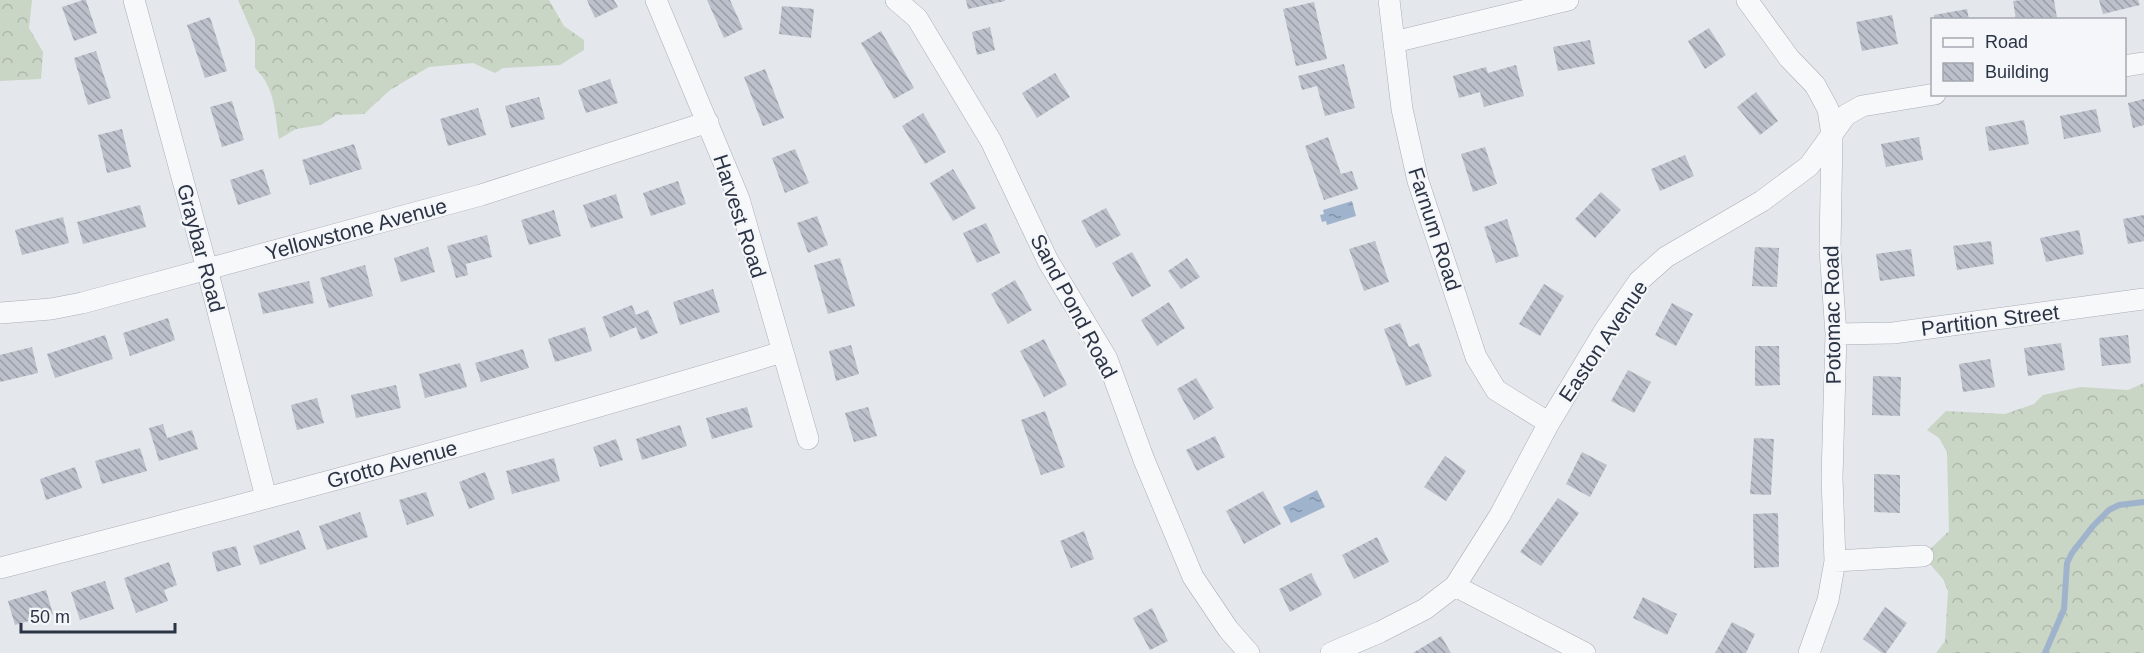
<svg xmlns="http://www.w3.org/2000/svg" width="2144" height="653" font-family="Arial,sans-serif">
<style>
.forest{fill:url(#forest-crowns)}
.water{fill:url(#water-ripples)}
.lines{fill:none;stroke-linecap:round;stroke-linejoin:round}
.stream{stroke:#9fb4cc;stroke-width:6}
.building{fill:url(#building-back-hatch)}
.minor-casing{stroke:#a9aeb7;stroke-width:22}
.minor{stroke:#f7f8fa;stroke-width:21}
.labels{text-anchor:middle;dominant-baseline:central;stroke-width:4.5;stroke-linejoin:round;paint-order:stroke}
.street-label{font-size:21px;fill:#2b3445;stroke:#f4f6f9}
</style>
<defs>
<pattern id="forest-crowns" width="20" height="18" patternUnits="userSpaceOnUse" patternTransform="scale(1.5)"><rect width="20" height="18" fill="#c9d6c5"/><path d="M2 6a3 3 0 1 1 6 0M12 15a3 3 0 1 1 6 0" fill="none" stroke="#adb8ab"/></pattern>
<pattern id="water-ripples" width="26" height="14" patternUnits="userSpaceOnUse" patternTransform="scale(1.5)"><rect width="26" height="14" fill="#9fb4cc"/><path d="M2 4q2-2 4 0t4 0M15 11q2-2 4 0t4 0" fill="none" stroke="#8293a7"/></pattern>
<pattern id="building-back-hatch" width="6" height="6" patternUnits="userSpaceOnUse" patternTransform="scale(1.5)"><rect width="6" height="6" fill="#bbc0ca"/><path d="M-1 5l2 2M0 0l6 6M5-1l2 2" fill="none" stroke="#989da6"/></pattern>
</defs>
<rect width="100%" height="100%" fill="#e4e7ec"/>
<!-- forest -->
<path class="forest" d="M0 0H32L29 28 43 52 41 79 0 81Z
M238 0H549L564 26 584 40V50L560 65 503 68 495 73 473 63 429 67 390 90 364 114 336 115 321 125 296 129 279 139C274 110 276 89 255 68V39Z
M2144 383V653H1936L1945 641 1948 591 1943 579 1923 556 1949 531 1947 452 1939 438 1927 430 1946 411 2005 414 2034 404 2043 395 2081 387 2128 390Z"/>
<!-- water -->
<path class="water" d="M1352 201 1356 216 1327 225 1326 221 1322 222 1320 215 1324 214 1323 210Z
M1317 490 1325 507 1291 523 1283 507Z"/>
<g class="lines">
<!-- stream -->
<path class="stream" d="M2045 653 2064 609 2067 563 2072 553 2093 526 2109 510 2119 505 2144 502"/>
</g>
<!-- building -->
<path class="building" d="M83 0H86L97 33 74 41 62 7Z
M587 0H614L618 7 595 18Z
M707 0H730L743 29 724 38Z
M966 0H1005V1L968 9Z
M2022 0H2054L2057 18 2016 20 2013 1Z
M2099 0H2138L2140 5 2103 14Z
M1314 2 1327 59 1296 66 1283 9Z
M782 6 814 9 811 38 779 34Z
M1967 9 1969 20H1935L1934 15Z
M1892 15 1898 44 1862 51 1856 22Z
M210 17 227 71 205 78 187 25Z
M990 27 995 50 977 55 972 32Z
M1709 28 1726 55 1705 69 1688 41Z
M881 31 914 88 894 99 861 43Z
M1590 40 1595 64 1558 71 1553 47Z
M96 51 111 98 88 105 74 58Z
M1344 64 1355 108 1325 116 1317 86 1302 90 1298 76Z
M1516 65 1524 96 1484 107 1480 92 1459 98 1453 76 1486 67 1488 73Z
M765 69 784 118 763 126 744 77Z
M1055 73 1070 97 1037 118 1022 93Z
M610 79 618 103 586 113 578 90Z
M1756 92 1778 121 1760 135 1737 107Z
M539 97 545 119 511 128 505 106Z
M2144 99V125L2133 128 2128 103Z
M232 101 244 140 222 147 210 107Z
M478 108 486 135 448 146 440 119Z
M2096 109 2101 132 2064 139 2060 116Z
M923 113 946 152 925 164 902 126Z
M2024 120 2029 144 1989 151 1985 127Z
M122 129 131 167 107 173 98 135Z
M1328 137 1341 174 1352 171 1358 189 1324 200 1305 146Z
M1919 137 1923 160 1886 167 1881 144Z
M354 144 362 169 310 185 302 160Z
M1485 147 1497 184 1473 192 1461 154Z
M795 149 809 183 785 193 772 158Z
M1685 155 1694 176 1660 191 1651 169Z
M263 169 271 194 238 205 230 180Z
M953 169 976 208 953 221 930 183Z
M678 181 686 204 651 216 643 193Z
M1601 192 1621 210 1595 238 1575 219Z
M616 194 623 218 591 228 583 205Z
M140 205 146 227 83 244 77 222Z
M1106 208 1121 235 1096 248 1081 221Z
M554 210 561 236 529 245 521 220Z
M2144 215V241L2128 244 2123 219Z
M817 216 828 245 808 253 797 223Z
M63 217 69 243 22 255 15 230Z
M1507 219 1519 256 1496 263 1484 227Z
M986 223 1000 253 977 263 963 233Z
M2079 230 2084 254 2046 262 2040 238Z
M487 235 492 257 466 264 468 275 456 278 447 246Z
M1375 241 1389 282 1364 291 1349 249Z
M1991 241 1994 264 1957 270 1953 246Z
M428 247 435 272 401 282 394 258Z
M1755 247 1779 248 1777 287 1752 286Z
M1911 249 1915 276 1880 281 1876 254Z
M1132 252 1151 286 1132 297 1112 263Z
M840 258 855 306 828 314 814 265Z
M1187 258 1200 277 1181 289 1168 271Z
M365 265 373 296 329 308 320 278Z
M1015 280 1032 310 1008 324 991 294Z
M309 281 314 303 263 314 258 293Z
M1544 284 1564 296 1540 336 1519 324Z
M713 289 720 312 680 325 673 302Z
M1169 302 1185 328 1157 346 1141 320Z
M1672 303 1693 314 1676 346 1655 335Z
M632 305 636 315 648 310 658 333 641 340 636 327 610 338 602 317Z
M168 318 175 340 130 356 123 333Z
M1400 323 1409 347 1419 343 1432 376 1406 386 1384 329Z
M585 327 592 351 555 362 548 339Z
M105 335 113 359 55 378 47 354Z
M2128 335 2131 363 2102 366 2099 338Z
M1044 339 1067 385 1044 397 1020 351Z
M2061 343 2065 370 2028 376 2024 348Z
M851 345 859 374 836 381 829 351Z
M1755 346H1779L1780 385 1755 386Z
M32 347 38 373 0 382V355Z
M523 349 529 368 481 382 475 363Z
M1990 359 1995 387 1963 392 1959 364Z
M460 363 467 387 425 398 419 374Z
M1628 370 1651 382 1634 413 1611 401Z
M1873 376 1901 377 1900 416 1872 415Z
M1196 378 1214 408 1194 420 1177 389Z
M396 385 401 408 356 418 351 395Z
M317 398 324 423 297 430 291 405Z
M747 407 753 427 712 439 706 418Z
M868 407 877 436 854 442 845 413Z
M1045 411 1065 467 1041 475 1021 420Z
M163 424 167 438 192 430 198 449 159 461 149 428Z
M680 425 687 446 642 460 636 439Z
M1215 436 1225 457 1197 471 1186 450Z
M1754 438 1774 439 1771 495 1750 494Z
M616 439 623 460 600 467 593 447Z
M140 448 147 471 102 484 95 461Z
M1582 452 1607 465 1590 497 1566 484Z
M1445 456 1466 471 1446 501 1424 487Z
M554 458 560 481 512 494 506 471Z
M75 467 82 488 46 500 40 479Z
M485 472 495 499 469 509 459 482Z
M1874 474 1900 475V513L1874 512Z
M1263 491 1281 524 1244 544 1226 511Z
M426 492 434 516 407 525 399 500Z
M1558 498 1579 513 1541 566 1520 552Z
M360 512 368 537 327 550 319 526Z
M1778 513 1779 567 1754 568 1753 514Z
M299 530 306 549 260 565 253 546Z
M1084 531 1094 559 1071 568 1060 541Z
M1377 537 1389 562 1354 579 1342 555Z
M236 546 241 565 217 572 212 552Z
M169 562 177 585 164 590 168 601 136 613 124 578Z
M1311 573 1322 595 1290 612 1279 589Z
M105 581 114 609 80 620 71 592Z
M46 590 53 614 15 625 8 601Z
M1643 597 1677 614 1667 635 1633 618Z
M1885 607 1907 623 1886 653H1882L1863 639Z
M1152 608 1168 641 1150 650 1133 618Z
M1732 622 1755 634 1746 653H1715Z
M1441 636 1451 653H1413Z"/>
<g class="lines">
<defs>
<path id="minor" d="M134 0 207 269 266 497
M656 0 739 199 808 439
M896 0 917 18 991 141 1048 261 1107 359 1144 460 1193 577 1228 629 1249 653
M1389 0 1402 109 1418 181 1476 357 1496 390 1549 423
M1747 0 1789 58 1815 85 1828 109 1832 135 1830 250 1836 334 1832 478 1835 561 1828 600 1809 653
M1394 42 1568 0
M2124 66 2144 63
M0 313 51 309 82 303 481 195 708 122
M1836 334 1893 333 2144 299
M1835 561 1923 556
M0 568C262 500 523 431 782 352
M1455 586 1585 653
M1331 653 1380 632 1425 609 1455 586 1500 515 1549 423 1605 330 1639 281 1666 257 1762 201 1809 166 1846 115 1862 106 1935 94"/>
</defs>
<!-- minor casing -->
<use href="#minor" class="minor-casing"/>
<!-- minor -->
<use href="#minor" class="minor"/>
</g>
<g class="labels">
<!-- street labels -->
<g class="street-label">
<text transform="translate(740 216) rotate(72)">Harvest Road</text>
<text transform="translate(356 229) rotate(-15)">Yellowstone Avenue</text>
<text transform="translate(1435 229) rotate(72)">Farnum Road</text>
<text transform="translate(201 248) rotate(75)">Graybar Road</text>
<text transform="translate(1074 306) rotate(62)">Sand Pond Road</text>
<text transform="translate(1832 315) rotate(-91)">Potomac Road</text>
<text transform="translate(1990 320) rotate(-7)">Partition Street</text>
<text transform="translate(1603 341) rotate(-56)">Easton Avenue</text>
<text transform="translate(392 464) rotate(-15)">Grotto Avenue</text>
</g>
</g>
<!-- legend -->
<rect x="1931" y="18" width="195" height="78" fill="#f4f6f9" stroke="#a4a8b1" stroke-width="1.5"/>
<rect x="1943" y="38" width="30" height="9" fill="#f7f8fa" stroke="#a4a8b1" stroke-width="1.5"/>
<text x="1985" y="48" font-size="18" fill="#2b3445">Road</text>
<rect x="1943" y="63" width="30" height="18" fill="url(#building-back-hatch)" stroke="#a4a8b1" stroke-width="1.5"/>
<text x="1985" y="78" font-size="18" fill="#2b3445">Building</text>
<!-- scale -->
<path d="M21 623v9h154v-9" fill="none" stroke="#2b3445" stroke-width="3"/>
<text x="30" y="623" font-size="18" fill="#2b3445" stroke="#f4f6f9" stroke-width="4.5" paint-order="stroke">50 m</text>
</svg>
